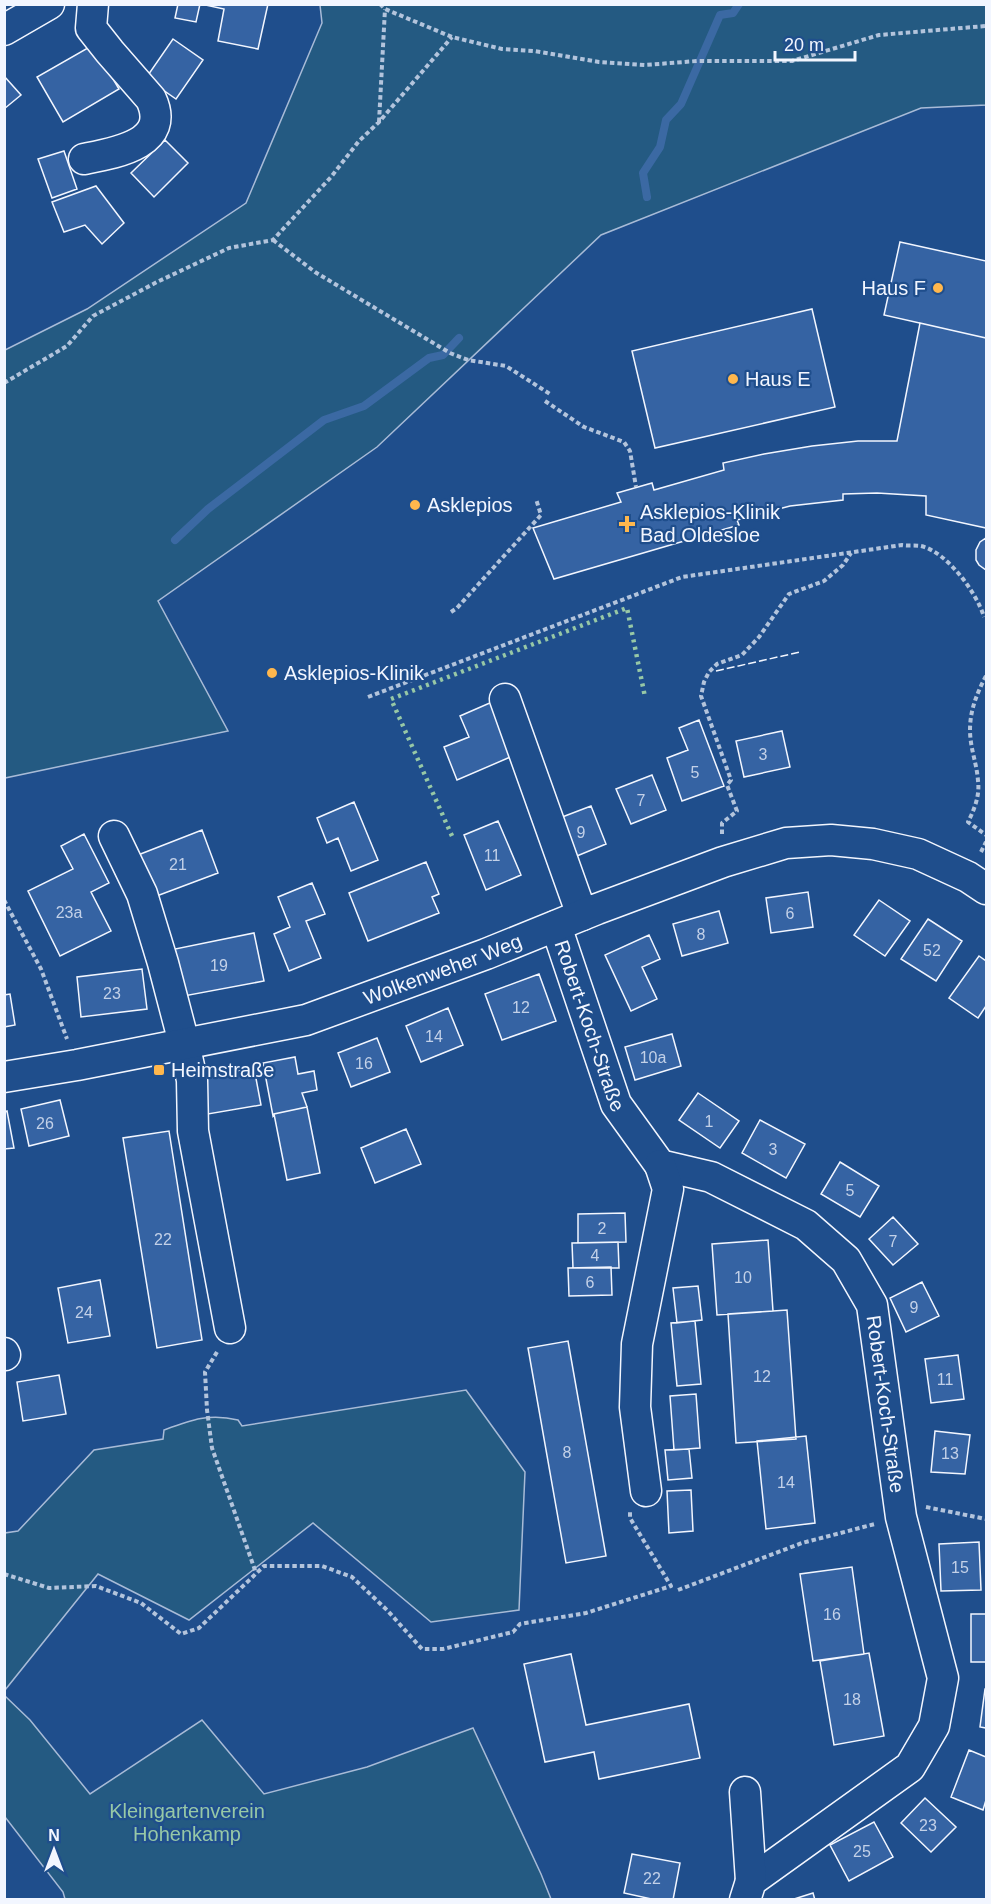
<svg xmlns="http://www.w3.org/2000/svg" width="991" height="1904" font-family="Helvetica,sans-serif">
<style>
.green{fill:#245a82;stroke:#a8bbd7;stroke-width:1.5}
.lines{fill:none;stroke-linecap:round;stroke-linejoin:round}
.stream{stroke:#3b69a3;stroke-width:8}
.building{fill:#3563a3;stroke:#f2f6ff;stroke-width:1.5}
.minor-casing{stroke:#f2f6ff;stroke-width:33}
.path{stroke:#b3c4dc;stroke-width:4;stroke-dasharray:4.5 3;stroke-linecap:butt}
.minor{stroke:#1f4e8c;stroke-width:30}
.hedge{stroke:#97c8a6;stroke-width:4.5;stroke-dasharray:3 4.5;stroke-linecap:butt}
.fence{stroke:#f2f6ff;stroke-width:1.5;stroke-dasharray:8 3;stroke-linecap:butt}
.poi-dot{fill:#ffb74d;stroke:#1f4e8c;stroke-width:2}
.labels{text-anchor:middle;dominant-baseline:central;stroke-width:4.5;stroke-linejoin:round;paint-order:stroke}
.number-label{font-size:16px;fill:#c3d1e8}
.poi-label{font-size:20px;fill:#f2f6ff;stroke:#1f4e8c;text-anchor:start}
.street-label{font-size:20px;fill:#f2f6ff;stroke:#1f4e8c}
.park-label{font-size:20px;fill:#97c8a6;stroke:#1f4e8c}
</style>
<rect width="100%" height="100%" fill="#1f4e8c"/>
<!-- green -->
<path class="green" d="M320 5H986V105L921 108 601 235 377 447 158 601 228 731 5 778V350L87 309 246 203 322 23Z
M466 1390 525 1472 519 1610 431 1622 313 1523 189 1620 98 1574 5 1690V1533L18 1531 94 1450 163 1439 164 1430C191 1420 209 1413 238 1420L242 1426Z
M5 1696 30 1720 90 1794 202 1720 264 1794 367 1767 473 1728 541 1874 551 1899H65L63 1892 5 1817Z"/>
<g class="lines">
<!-- stream -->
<path class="stream" d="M647 197 643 173 660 147 666 120 681 104 720 15 733 13 739 4
M175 540 208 509 324 420 364 406 429 358 443 355 459 338"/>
</g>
<!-- building -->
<path class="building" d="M178 4H200L196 22 175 18Z
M201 4H268L258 49 218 41 224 9Z
M173 39 203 60 176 99 146 78Z
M93 45 119 89 63 122 37 77Z
M4 76 21 95 4 109Z
M165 140 188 163 154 197 131 173Z
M64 151 77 189 52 198 38 159Z
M96 186 124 223 102 244 85 225 64 232 52 202Z
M900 242 986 261V338L884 315Z
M812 309 835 407 655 448 632 351Z
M920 323 986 338V528L926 515V496L877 493 843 494V500L790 506 737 520 739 525 554 579 533 528 621 502 617 493 652 483 654 490 724 470 723 463 764 454 812 446 858 441H897Z
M986 538V570L979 565 976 560V550L980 542Z
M492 702 515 755 457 780 444 747 469 737 460 716Z
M699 720 724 786 682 801 667 758 688 750 679 728Z
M782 731 790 767 744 777 736 741Z
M652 775 666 810 631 824 616 789Z
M354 802 378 860 351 871 338 838 327 843 317 818Z
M591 806 606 844 572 858 557 819Z
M498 821 521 875 486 890 464 835Z
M202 830 218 873 154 897 138 855Z
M84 834 109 883 91 892 111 931 60 956 28 891 73 869 61 846Z
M426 862 439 894 432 897 439 913 368 941 349 893Z
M312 883 325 914 306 921 321 958 289 971 274 934 290 927 278 897Z
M808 892 813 927 771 933 766 898Z
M879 900 910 921 885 956 854 935Z
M719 911 728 943 682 956 673 924Z
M928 919 962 941 936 981 901 959Z
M254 933 264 981 184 996 175 949Z
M649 935 660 959 642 967 657 999 631 1011 605 955Z
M979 956 986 961V1006L978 1018 949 998Z
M142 969 147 1009 81 1017 77 977Z
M539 974 556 1021 502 1040 485 994Z
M10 994 15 1025 4 1027V995Z
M448 1008 463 1045 421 1062 406 1026Z
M672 1034 681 1066 635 1080 625 1047Z
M377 1038 390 1072 351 1087 338 1053Z
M295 1057 298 1074 314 1071 317 1090 302 1093 307 1107 274 1114 273 1116 263 1063Z
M254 1068 261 1105 208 1114 202 1077Z
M698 1093 739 1121 720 1148 679 1120Z
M60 1100 69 1136 29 1146 21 1109Z
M307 1107 320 1173 287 1180 274 1114Z
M7 1111 14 1148 4 1149V1112Z
M760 1120 805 1144 786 1178 742 1153Z
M406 1129 421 1164 375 1183 361 1148Z
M169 1131 202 1340 157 1348 123 1138Z
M840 1162 879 1186 860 1217 821 1194Z
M625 1213 626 1242 578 1243V1214Z
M893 1217 918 1244 893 1265 869 1239Z
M768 1240 773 1311 717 1315 712 1244Z
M618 1242 619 1268H573L572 1243Z
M611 1267 612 1295 569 1296 568 1268Z
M100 1280 110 1336 68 1343 58 1288Z
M922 1282 939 1316 906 1332 890 1298Z
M698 1286 702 1320 677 1323 673 1288Z
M787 1310 796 1439 736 1443 728 1314Z
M695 1321 701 1384 677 1386 671 1323Z
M568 1341 606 1556 566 1563 528 1348Z
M958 1355 964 1399 931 1403 925 1359Z
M59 1375 66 1414 23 1421 17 1382Z
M696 1394 700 1448 674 1450 670 1396Z
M935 1431 970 1435 965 1474 931 1472Z
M806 1436 815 1523 766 1529 757 1441Z
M689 1449 692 1478 668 1480 665 1450Z
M691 1490 693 1531 669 1533 667 1491Z
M979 1542 981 1590 941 1591 939 1544Z
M852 1567 864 1654 813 1661 800 1574Z
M971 1614H986V1662H971Z
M869 1653 884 1736 834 1745 820 1661Z
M571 1654 586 1725 689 1704 700 1758 599 1779 594 1752 545 1762 524 1664Z
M985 1689H986V1728L980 1727Z
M969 1750 986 1757V1800L983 1810 951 1797Z
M925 1798 956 1827 931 1852 901 1823Z
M874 1822 893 1857 849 1881 830 1845Z
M632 1854 680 1863 673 1900H656L624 1893Z
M813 1893 815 1900H791Z"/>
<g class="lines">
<defs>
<g id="minor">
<path d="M4 30 49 4"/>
<path d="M84 159C115 153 172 144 151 99L110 52 91 28 93 4"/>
<path d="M505 699 582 915"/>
<path d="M114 836 142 894 163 963 184 1043 192 1080 193 1131 230 1328"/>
<path id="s1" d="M556 926 616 1104 660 1165 711 1177 806 1225 846 1260 872 1305 901 1517 943 1678 934 1726 910 1767 751 1881 745 1900"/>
<path id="s2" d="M4 1077 77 1065 306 1020 486 954 597 909 723 862 786 843 831 840 873 844 918 854 968 877 986 889"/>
<path d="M4 1353 5 1355"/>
<path d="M646 1491 635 1407 637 1344 668 1189 660 1165"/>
<path d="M745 1792 751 1881"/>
</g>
</defs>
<!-- minor casing -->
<use href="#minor" class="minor-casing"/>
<!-- path -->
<path class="path" d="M380 4 385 9 452 37 502 49 534 51 599 62 645 65 697 61H792L879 35 986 26
M379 122 385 9
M273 240 315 272 450 353 468 360 506 366 550 394
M4 383 67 346 93 316 157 282 229 248 273 240 331 177 359 141 379 122 452 37
M545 401 584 427 624 442 630 451 636 487
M451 612 457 608 541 515 536 499
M986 676C977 693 970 710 970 730 970 748 977 764 978 781 980 796 974 810 968 822L986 835
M368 697 682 577 902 545C908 546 915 545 921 546 947 552 977 593 984 617
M722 834V823L737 811 727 785 731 780 701 696 704 682 709 672 717 664 742 655 759 637 789 594 824 581 843 565 851 553
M981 852 986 842
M4 900 41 969 67 1039
M217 1352 205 1372 207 1410 212 1448 256 1573
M926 1507 986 1519
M4 1574 49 1588 96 1586 141 1603 181 1634 199 1628 264 1566H322L352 1577 387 1610 422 1649H443L513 1632 520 1624 586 1613 671 1586 630 1518V1512
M678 1590 802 1543 875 1524"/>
<!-- minor -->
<use href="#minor" class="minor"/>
<!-- hedge -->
<path class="hedge" d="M452 836 391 699 627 608 645 697"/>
<!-- fence -->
<path class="fence" d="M716 671 800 652"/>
</g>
<!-- markers -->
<g class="poi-dot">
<circle cx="938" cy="288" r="6"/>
<circle cx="733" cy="379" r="6"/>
<circle cx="415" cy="505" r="6"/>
<path d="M624 515h6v6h6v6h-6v6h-6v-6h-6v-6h6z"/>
<circle cx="272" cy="673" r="6"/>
<rect x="153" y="1064" width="12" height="12" rx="3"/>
</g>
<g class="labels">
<!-- number labels -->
<g class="number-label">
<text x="763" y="754">3</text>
<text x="695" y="772">5</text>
<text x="641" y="800">7</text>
<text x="581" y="832">9</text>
<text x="492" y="855">11</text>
<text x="178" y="864">21</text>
<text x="69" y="912">23a</text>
<text x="790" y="913">6</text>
<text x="701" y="934">8</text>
<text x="932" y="950">52</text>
<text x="219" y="965">19</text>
<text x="112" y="993">23</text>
<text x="521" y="1007">12</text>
<text x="434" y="1036">14</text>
<text x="653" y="1057">10a</text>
<text x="364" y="1063">16</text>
<text x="709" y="1121">1</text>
<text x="45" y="1123">26</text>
<text x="773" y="1149">3</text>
<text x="850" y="1190">5</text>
<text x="602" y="1228">2</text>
<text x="163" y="1239">22</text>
<text x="893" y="1241">7</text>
<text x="595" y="1255">4</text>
<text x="743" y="1277">10</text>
<text x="590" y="1282">6</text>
<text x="914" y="1307">9</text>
<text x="84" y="1312">24</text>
<text x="762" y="1376">12</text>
<text x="945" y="1379">11</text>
<text x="567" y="1452">8</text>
<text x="950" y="1453">13</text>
<text x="786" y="1482">14</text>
<text x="960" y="1567">15</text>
<text x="832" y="1614">16</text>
<text x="852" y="1699">18</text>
<text x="928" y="1825">23</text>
<text x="862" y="1851">25</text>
<text x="652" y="1878">22</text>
</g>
<!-- poi labels -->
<g class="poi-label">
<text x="926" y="288" text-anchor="end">Haus F</text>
<text x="745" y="379">Haus E</text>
<text x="427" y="505">Asklepios</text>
<text x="640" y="512">Asklepios-Klinik<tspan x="640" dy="23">Bad Oldesloe</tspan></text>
<text x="284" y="673">Asklepios-Klinik</text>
<text x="171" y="1070">Heimstraße</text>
</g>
<!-- street labels -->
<g class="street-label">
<text stroke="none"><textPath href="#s2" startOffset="453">Wolkenweher Weg</textPath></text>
<text stroke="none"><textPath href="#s1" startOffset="105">Robert-Koch-Straße</textPath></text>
<text stroke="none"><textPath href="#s1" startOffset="627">Robert-Koch-Straße</textPath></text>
</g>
<!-- park labels -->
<g class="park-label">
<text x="187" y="1811">Kleingartenverein<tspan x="187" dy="23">Hohenkamp</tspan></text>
</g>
</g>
<!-- border -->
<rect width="991" height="1904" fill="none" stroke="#f2f6ff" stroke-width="12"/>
<!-- north arrow -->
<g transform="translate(54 1850)" stroke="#1f4e8c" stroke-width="4.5" paint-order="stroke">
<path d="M0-4.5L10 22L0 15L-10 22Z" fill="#f2f6ff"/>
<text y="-9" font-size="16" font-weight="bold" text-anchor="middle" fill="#f2f6ff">N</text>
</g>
<!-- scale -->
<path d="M775 51v9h80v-9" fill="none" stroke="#f2f6ff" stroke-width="3"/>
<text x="784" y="51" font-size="18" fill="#f2f6ff" stroke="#1f4e8c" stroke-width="4.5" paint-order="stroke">20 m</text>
</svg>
